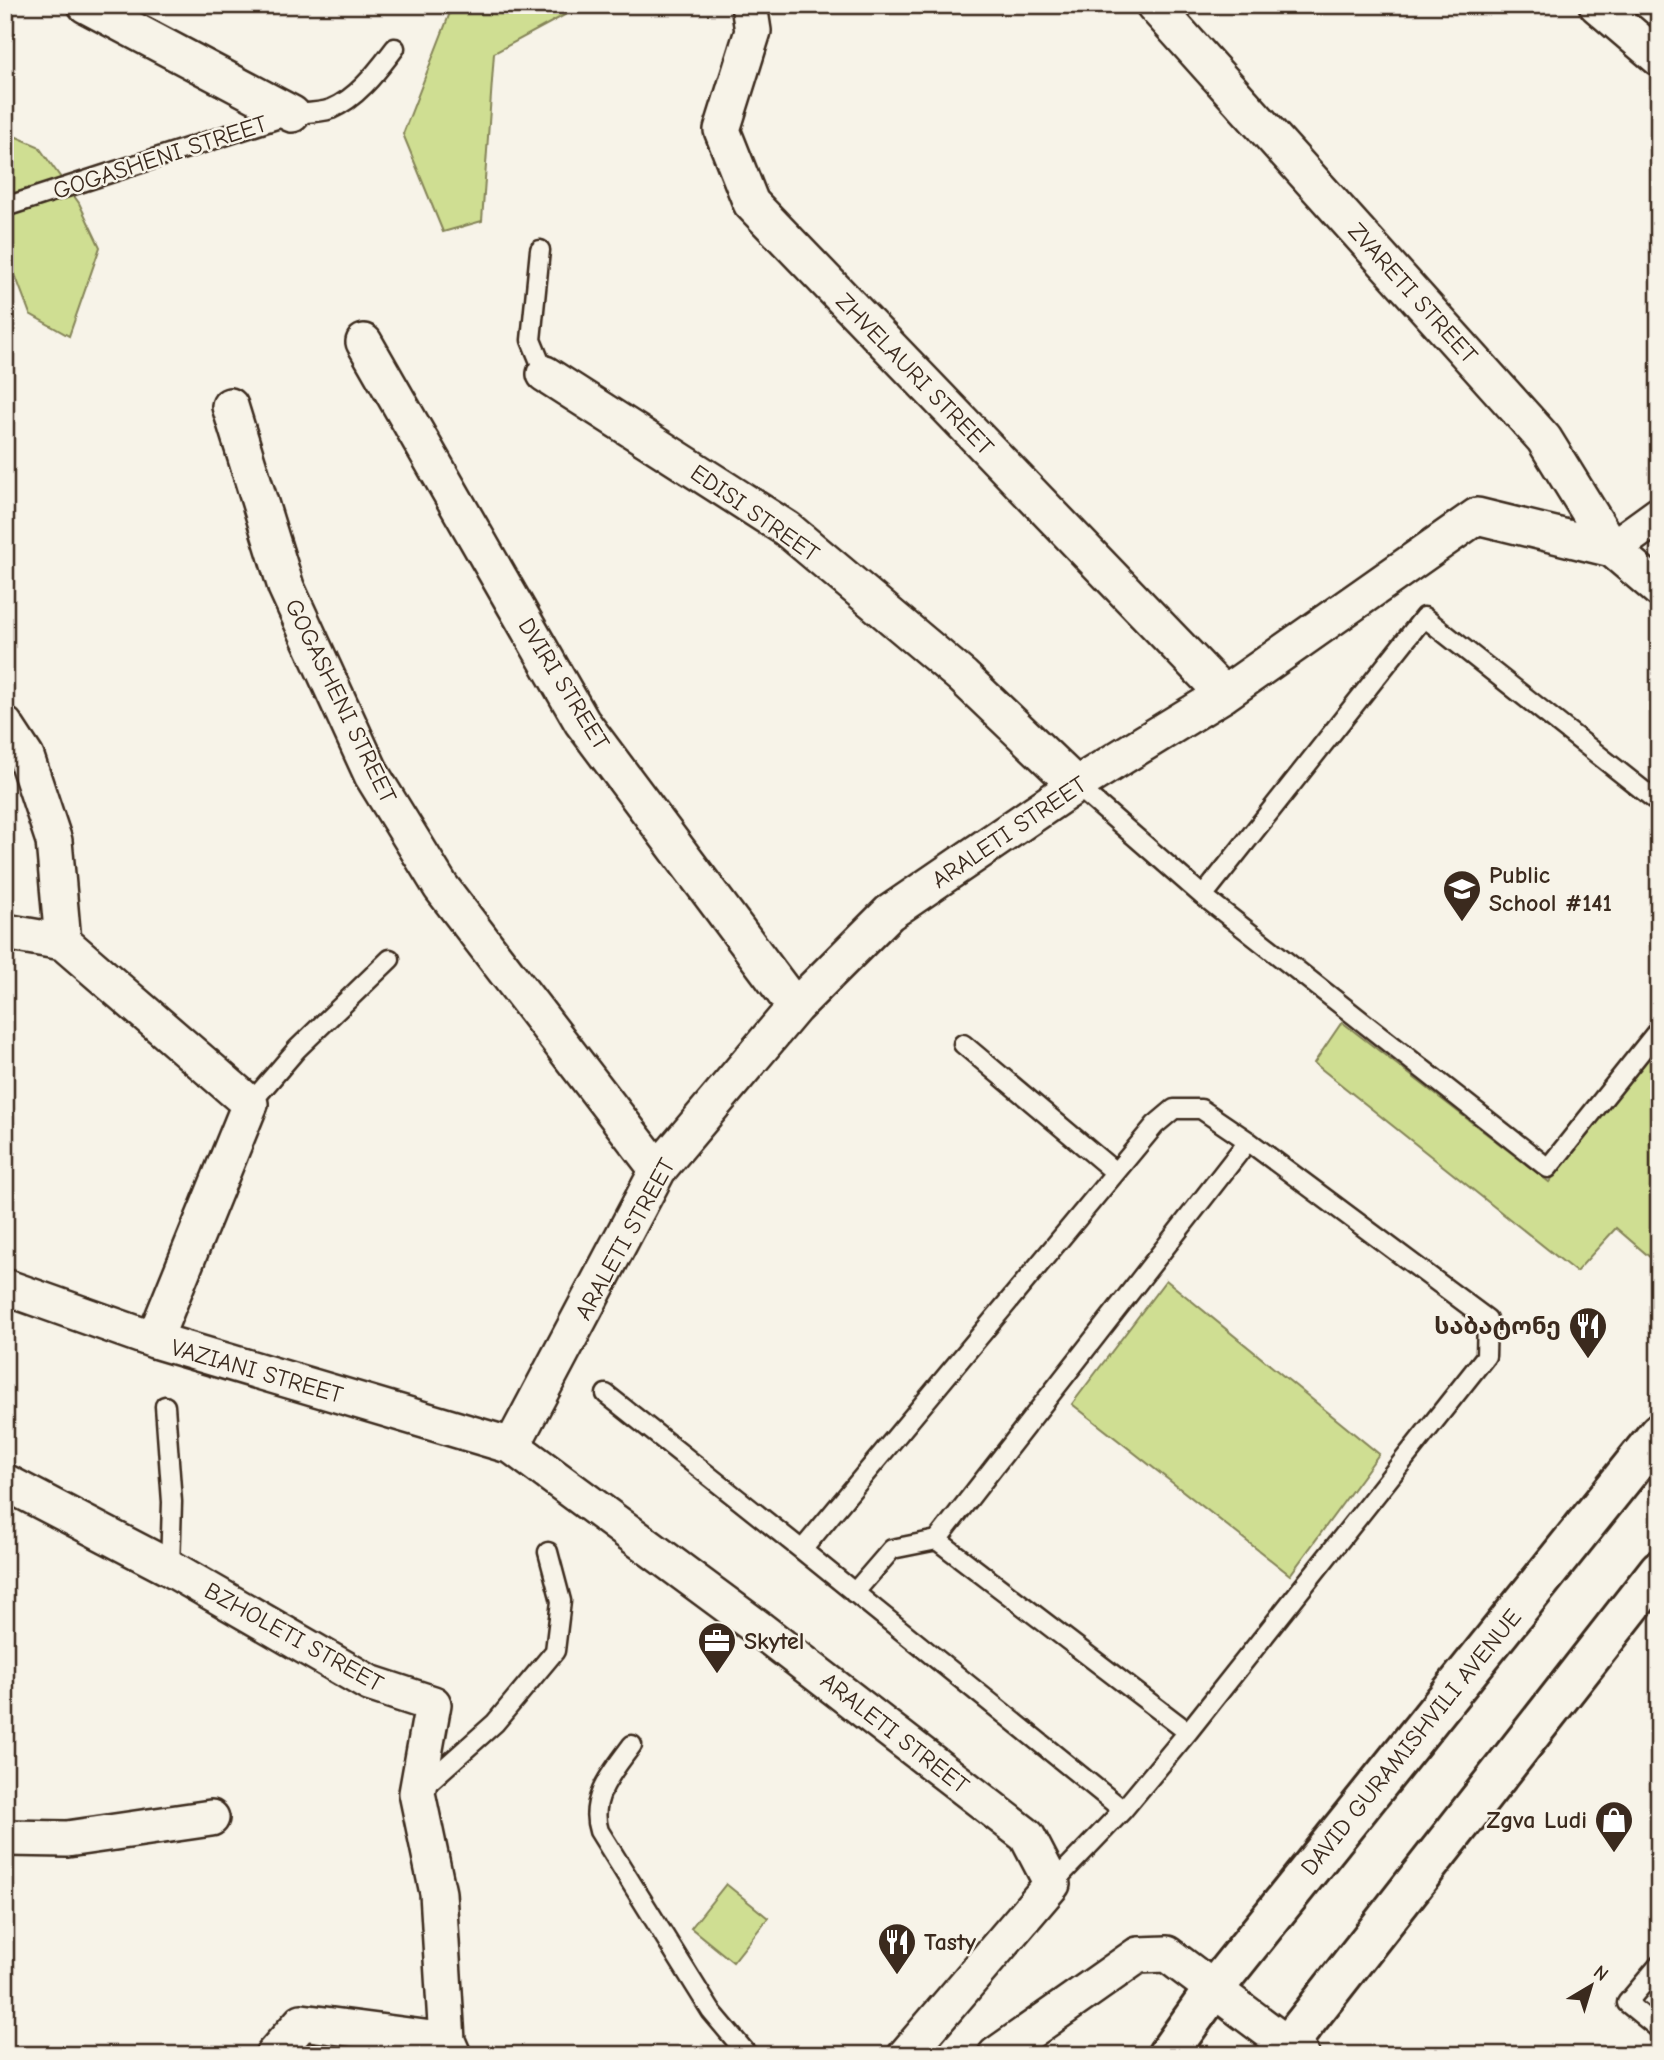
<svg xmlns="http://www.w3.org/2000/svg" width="1664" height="2060" font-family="'Comic Neue','Noto Sans Georgian',sans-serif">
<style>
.green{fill:#cfde92;stroke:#858458;stroke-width:2}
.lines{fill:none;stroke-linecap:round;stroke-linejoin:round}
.service-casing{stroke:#3b2a1e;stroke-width:23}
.minor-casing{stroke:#3b2a1e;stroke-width:40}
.primary-casing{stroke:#3b2a1e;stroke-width:44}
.service{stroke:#f7f3e8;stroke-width:18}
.minor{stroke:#f7f3e8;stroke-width:35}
.primary{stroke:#f7f3e8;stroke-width:38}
.labels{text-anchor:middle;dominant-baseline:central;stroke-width:5;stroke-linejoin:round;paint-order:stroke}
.street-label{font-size:24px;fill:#3b2a1e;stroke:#f7f3e8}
.poi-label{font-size:24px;font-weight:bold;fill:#3b2a1e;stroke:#f7f3e8;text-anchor:start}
</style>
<rect width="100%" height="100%" fill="#f7f3e8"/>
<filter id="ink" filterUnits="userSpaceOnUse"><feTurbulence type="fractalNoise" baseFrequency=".0143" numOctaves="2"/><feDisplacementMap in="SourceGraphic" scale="14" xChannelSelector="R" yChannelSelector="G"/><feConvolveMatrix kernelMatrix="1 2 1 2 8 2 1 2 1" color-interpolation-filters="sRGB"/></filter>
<g filter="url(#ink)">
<!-- green -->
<path class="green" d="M453 5H573L572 11 494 53 482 221 443 232 403 134Z
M5 132 38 146 79 203 100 247 69 336 30 314 5 248Z
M1342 1022 1549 1182 1659 1038V1265L1616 1228 1576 1272 1314 1063Z
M1166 1280 1379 1454 1290 1575 1072 1404Z
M726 1884 768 1918 733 1962 691 1928Z"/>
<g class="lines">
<defs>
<path id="service" d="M5 207 292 114C304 113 320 113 331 109 358 98 378 70 395 48
M540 250 531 340 545 374
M1076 785 1203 896 1548 1168 1659 1029
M1203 896 1424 617 1659 803
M963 1044 1115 1172
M250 1104 297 1049 390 959
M606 1394 802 1550
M165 1406 172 1502 170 1568
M937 1540 1248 1141
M854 1593 892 1549 937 1540 1188 1732
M632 1745C614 1770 588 1798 599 1831L711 2011 748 2055
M422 1788 495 1723 555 1651 561 1601 548 1552
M1052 1884 1123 1810 1188 1732 1486 1356 1487 1319 1248 1141 1201 1109H1174L1155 1125 802 1550 1123 1810
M1659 1965 1627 2003 1659 2029"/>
<path id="minor" d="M86 5 292 114
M749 5 753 31 722 130 751 203 1224 694
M1154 5 1544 439 1612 549 1659 589
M1597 5 1659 58
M364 342 582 722 795 1007
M545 374 787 529 962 676 1076 785
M230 406 286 587 372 775 441 887 658 1170
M5 725 26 757 54 841 63 942
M5 932 63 942 250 1104 154 1340
M5 1287 154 1340 512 1446 758 1628 1027 1836 1052 1884 906 2055
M512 1446 658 1170 795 1007 889 913 1076 785 1224 694 1477 516 1612 549 1659 515
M5 1482 170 1568 369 1683 433 1704 417 1793 438 1893 447 2041
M5 1838 67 1839 211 1818
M273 2055 302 2022 447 2041 453 2055
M996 2055 1138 1955 1167 1954 1301 2055"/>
<path id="primary" d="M1167 2055 1213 1990 1659 1433
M1280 2055 1659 1570"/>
</defs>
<!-- service casing -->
<use href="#service" class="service-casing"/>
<!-- minor casing -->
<use href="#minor" class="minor-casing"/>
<!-- primary casing -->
<use href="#primary" class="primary-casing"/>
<!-- service -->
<use href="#service" class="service"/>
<!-- minor -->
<use href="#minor" class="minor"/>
<!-- primary -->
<use href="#primary" class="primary"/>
</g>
</g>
<!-- icons -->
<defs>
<symbol id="school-pin" viewBox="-11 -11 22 30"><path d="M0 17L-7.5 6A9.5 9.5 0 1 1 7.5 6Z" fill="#3b2a1e" stroke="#f7f3e8"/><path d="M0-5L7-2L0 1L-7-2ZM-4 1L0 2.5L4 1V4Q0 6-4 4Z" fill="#fff"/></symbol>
<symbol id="restaurant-pin" viewBox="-11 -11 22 30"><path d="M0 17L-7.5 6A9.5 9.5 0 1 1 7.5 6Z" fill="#3b2a1e" stroke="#f7f3e8"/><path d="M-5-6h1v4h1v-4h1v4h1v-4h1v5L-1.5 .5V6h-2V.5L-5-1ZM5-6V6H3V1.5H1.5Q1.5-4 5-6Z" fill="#fff"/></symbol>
<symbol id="office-pin" viewBox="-11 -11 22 30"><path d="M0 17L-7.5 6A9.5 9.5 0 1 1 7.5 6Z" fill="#3b2a1e" stroke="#f7f3e8"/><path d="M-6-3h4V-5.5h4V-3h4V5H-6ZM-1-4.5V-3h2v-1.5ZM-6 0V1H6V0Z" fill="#fff"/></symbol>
<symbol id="shop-pin" viewBox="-11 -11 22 30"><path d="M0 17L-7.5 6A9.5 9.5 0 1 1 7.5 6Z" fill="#3b2a1e" stroke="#f7f3e8"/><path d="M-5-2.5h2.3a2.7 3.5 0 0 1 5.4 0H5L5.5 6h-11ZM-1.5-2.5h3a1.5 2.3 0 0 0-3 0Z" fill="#fff"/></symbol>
</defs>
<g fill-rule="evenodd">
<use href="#school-pin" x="1440" y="867" width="44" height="60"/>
<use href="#restaurant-pin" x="1566" y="1304" width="44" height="60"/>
<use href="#office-pin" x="695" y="1619" width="44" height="60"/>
<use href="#shop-pin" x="1592" y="1798" width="44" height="60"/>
<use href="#restaurant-pin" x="875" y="1920" width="44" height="60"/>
</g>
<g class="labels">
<!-- street labels -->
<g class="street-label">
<text transform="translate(160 157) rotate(-18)">GOGASHENI STREET</text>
<text transform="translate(1413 293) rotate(48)">ZVARETI STREET</text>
<text transform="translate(915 374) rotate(46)">ZHVELAURI STREET</text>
<text transform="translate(755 513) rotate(35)">EDISI STREET</text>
<text transform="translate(564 684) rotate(58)">DVIRI STREET</text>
<text transform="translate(341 701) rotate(64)">GOGASHENI STREET</text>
<text transform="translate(1009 832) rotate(-34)">ARALETI STREET</text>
<text transform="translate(625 1239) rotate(-61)">ARALETI STREET</text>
<text transform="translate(257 1371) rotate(16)">VAZIANI STREET</text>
<text transform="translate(294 1637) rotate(29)">BZHOLETI STREET</text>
<text transform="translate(895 1733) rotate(38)">ARALETI STREET</text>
<text transform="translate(1411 1742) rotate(-51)">DAVID GURAMISHVILI AVENUE</text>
</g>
<!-- poi labels -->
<g class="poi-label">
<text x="1489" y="875">Public<tspan x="1489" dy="28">School #141</tspan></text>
<text x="1561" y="1326" text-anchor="end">საბატონე</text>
<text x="744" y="1641">Skytel</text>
<text x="1587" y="1820" text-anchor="end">Zgva Ludi</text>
<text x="924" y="1942">Tasty</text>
</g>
</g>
<!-- margin -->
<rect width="1664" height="2060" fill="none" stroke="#f7f3e8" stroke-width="28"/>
<rect x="14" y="14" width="1636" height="2032" fill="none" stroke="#3b2a1e" stroke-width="2.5" filter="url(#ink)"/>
<!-- north arrow -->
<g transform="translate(1591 1986) rotate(38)" stroke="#f7f3e8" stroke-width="5" paint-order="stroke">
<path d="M0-5L12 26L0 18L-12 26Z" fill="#3b2a1e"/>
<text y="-10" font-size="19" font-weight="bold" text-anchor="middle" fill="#3b2a1e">N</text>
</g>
</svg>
